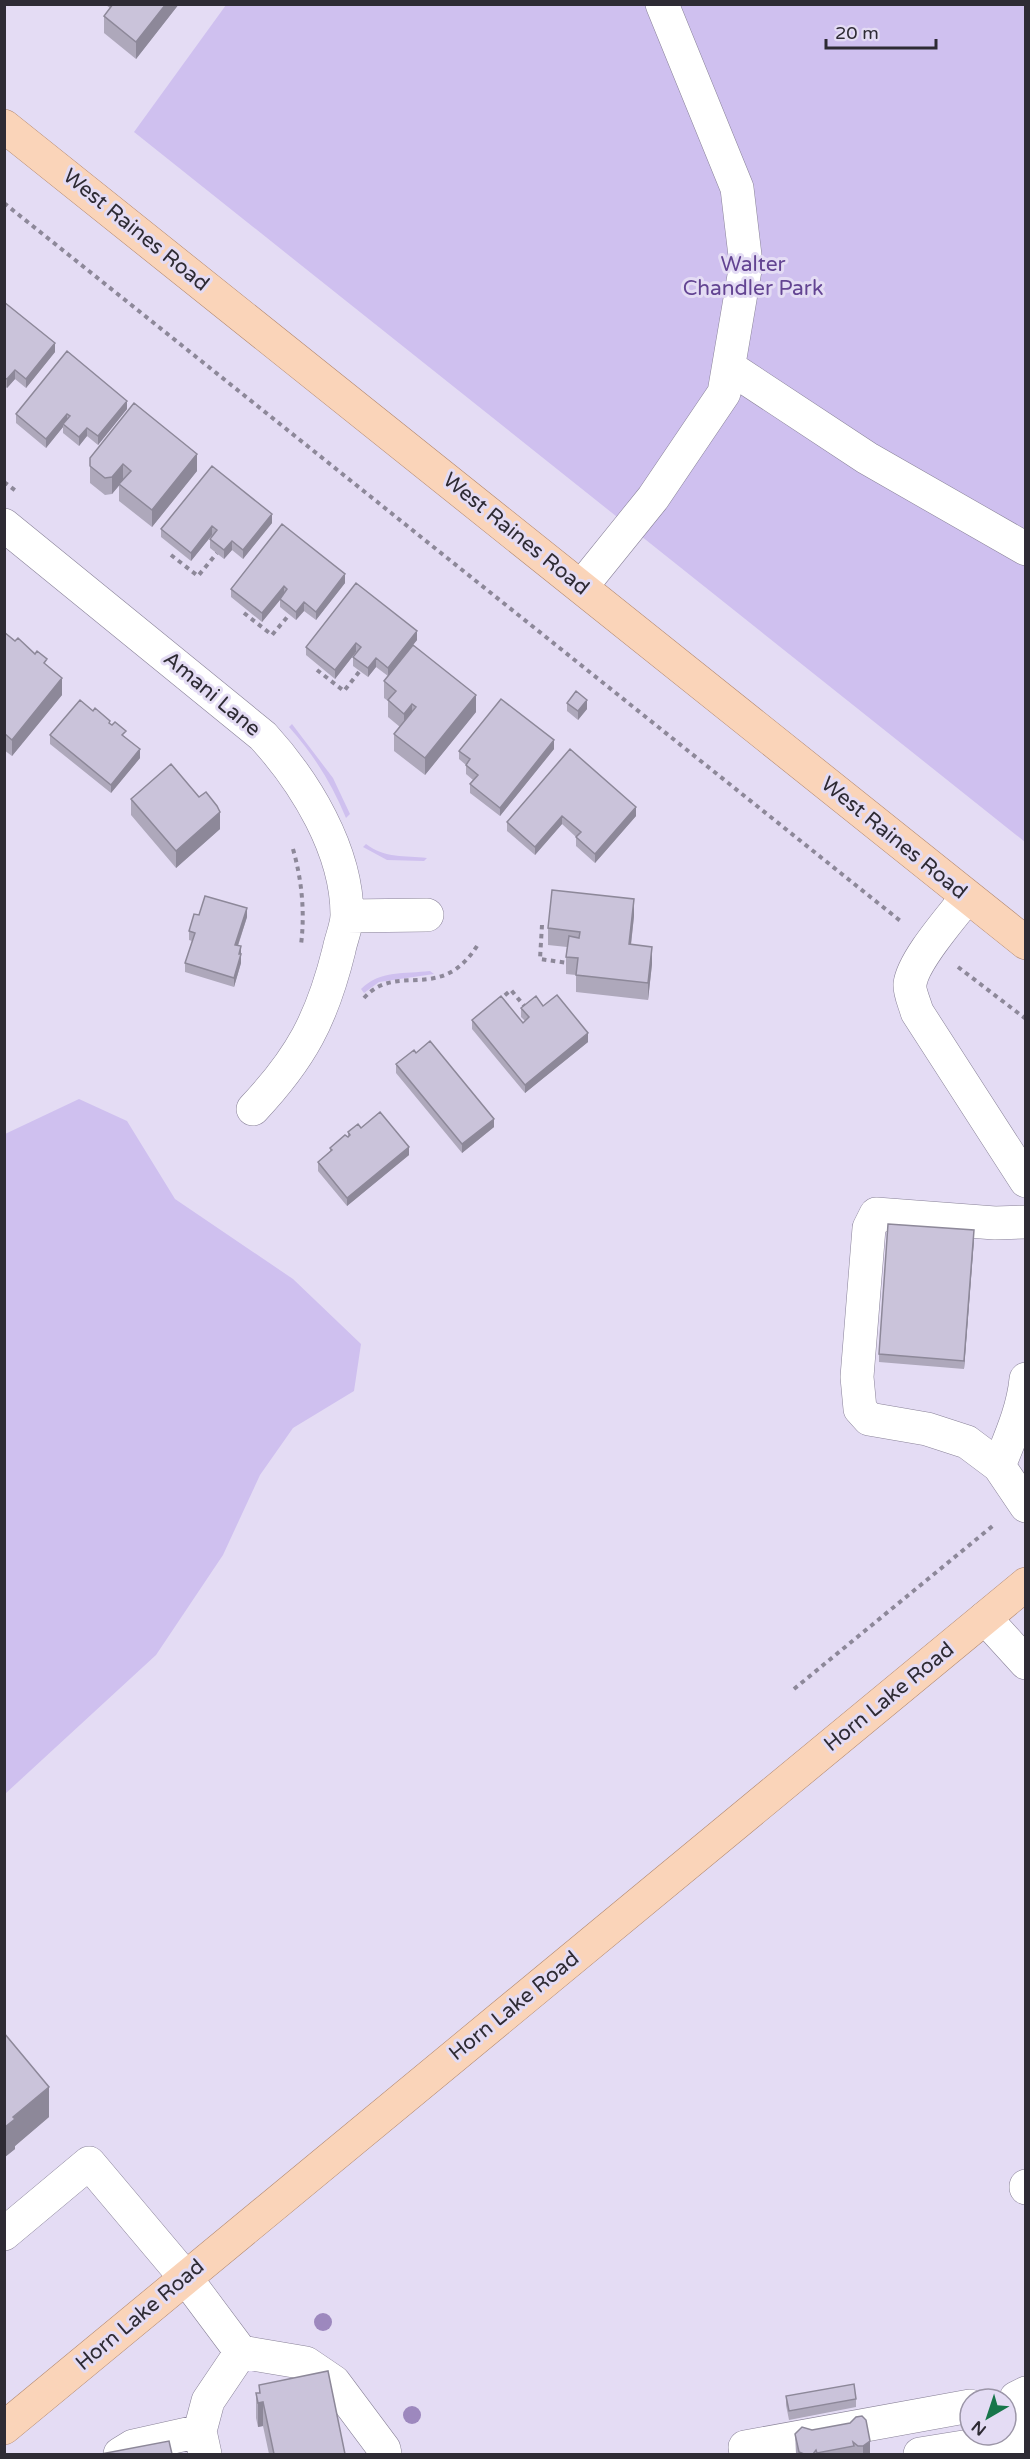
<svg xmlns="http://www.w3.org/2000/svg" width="1030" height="2459" font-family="'Varela Round',sans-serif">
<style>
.green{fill:#cfc0ef}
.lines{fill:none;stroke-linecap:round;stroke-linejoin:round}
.minor-casing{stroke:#898298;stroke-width:34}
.major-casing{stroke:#b1876d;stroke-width:34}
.path{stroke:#8d8899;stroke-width:4;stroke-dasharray:4.5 4.5;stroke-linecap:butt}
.minor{stroke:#fff;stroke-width:33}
.major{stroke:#fad4b9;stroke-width:33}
.tree{fill:#9d88be}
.wall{fill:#aea8bb}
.shaded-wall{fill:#8d8899}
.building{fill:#cac3da;stroke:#8d8899;stroke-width:1.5}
.labels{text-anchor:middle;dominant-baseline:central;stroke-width:6;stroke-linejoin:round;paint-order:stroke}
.street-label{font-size:21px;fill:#2e2b34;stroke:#e4dcf4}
.park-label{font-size:21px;fill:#634492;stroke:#e4dcf4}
</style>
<rect width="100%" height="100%" fill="#e4dcf4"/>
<!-- green -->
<path class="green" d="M226 5H1025V842L134 132Z
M292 724 333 778 350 814 346 818C332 784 314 755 289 727Z
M366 844C385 859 405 855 427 858L424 861 387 860 363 847Z
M430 971 434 974 379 982 364 993 361 989C380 970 405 974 430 971Z
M79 1099 127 1121 175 1199 293 1279 361 1344 354 1391 293 1428 260 1475 223 1555 156 1655 5 1794V1134Z"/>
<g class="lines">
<defs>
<path id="minor" d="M729 367 867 458 1026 549
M4 525 263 736C305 782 347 850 347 915 347 926 341 939 339 950 322 1019 301 1058 253 1109
M582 586 653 498 724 393 746 264 737 188 662 4
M967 897C952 917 913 960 910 984 909 992 915 1004 917 1012L1026 1181
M347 916 427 915
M1026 1379C1023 1410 1010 1438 999 1466L1026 1506
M999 1466 967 1442 927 1429 869 1419 860 1409 857 1377 869 1228 876 1214 995 1223 1026 1222
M985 1618 1026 1663
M1026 2186V2188
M4 2234 89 2163 185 2277 241 2352 306 2363 334 2382 384 2449 385 2454
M1026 2393 1016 2398 1026 2443
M120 2454 133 2446 200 2431
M205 2454 200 2431 208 2401 241 2352
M746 2454 745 2447 970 2406
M920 2454 1025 2437"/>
<path id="major" d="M4 126 1026 943
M4 2428 1026 1584"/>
</defs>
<!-- minor casing -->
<use href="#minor" class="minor-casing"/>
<!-- major casing -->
<use href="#major" class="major-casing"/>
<!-- path -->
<path class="path" d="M4 203 903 923
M4 482 16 491
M171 555 198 576 217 553
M244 613 272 635 289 615
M317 670 344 691 359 672
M293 849C302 881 305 912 301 945
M542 925 540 959 568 963
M958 967 1026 1019
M364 998C397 961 440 1004 477 946
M498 1001 511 990 526 1008
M794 1689 995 1524"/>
<!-- minor -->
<use href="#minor" class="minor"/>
<!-- major -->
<use href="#major" class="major"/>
</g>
<!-- trees -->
<g class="tree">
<circle cx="323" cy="2322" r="9"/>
<circle cx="412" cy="2415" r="9"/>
</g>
<!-- wall -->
<path class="wall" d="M179 4 136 59 104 33V16L110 8 106 5Z
M4 302 55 352 26 388 15 379 7 388 4 386Z
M127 409 98 445 87 436 79 446 63 433V427L46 448 16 423V414Z
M90 458 197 471 152 527 119 501V485L112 494 105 495 90 483Z
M272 523 243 559 232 550 224 559 210 548V539L212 535 191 561 161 537V529Z
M345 583 316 620 304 611 296 620 280 607V600L262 622 231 597V589Z
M4 632 47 666 62 695 12 756 4 750Z
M417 640 413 645 476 712 425 775 394 751V734L400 727 388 717V701L384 698V681L388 676 376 667 368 677 353 666V657L357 653 356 652 335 679 306 655V647Z
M567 703 587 709 578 720 567 711Z
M110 724 126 738 140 758 111 793 50 744V735Z
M554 749 500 816 470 793V784L473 780 466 774V765L459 759V751Z
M570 749 636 816 595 863 576 846V837L562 824 535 855 507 831V822Z
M131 799 220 829 176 868 131 815Z
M199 915 247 917 238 946H241V963L234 987 185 972V963L192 941 189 940V931Z
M634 916 631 945 652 964 648 1000 576 992V975L566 974V957L567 947 548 945V928Z
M543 1006 588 1042 525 1093 472 1029V1020L523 1023 525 1021 521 1017V1008Z
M396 1064 494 1127 462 1153 396 1073Z
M361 1128 409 1155 347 1206 318 1171V1162L330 1152V1148L348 1137V1132Z
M974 1239 964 1369 879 1362V1354Z
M4 2033 49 2117 15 2146V2149L5 2157Z
M259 2385 345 2454H269L263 2426 258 2427 256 2418V2393H259Z
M786 2396 856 2399V2407L789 2420 786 2405Z
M850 2423 870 2454H796L795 2434Z"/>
<!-- shaded-wall -->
<path class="shaded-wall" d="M166 4H179L136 59V42Z
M55 343V352L26 388V379Z
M15 370V379L7 388V379Z
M127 401V409L98 445V436Z
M67 414V423L63 424V427L46 448V439Z
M87 428V436L79 446V437Z
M197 454V471L152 527V510Z
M123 464V481L112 494V477Z
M272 514V523L243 559V550Z
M212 526V535L191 561V553Z
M232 541V550L224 559V550Z
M345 574V583L316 620V612Z
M284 586V595L262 622V613Z
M304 602V611L296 620V612Z
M417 631V640L388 676V668Z
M356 643V652L335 679V670Z
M376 658V667L368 677V668Z
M62 678V695L12 756V740Z
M476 695V712L425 775V758Z
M587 700V709L578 720V711Z
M412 704V721L404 730V714Z
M554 740V749L500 816V808Z
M140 749V758L111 793V785Z
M636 807V816L595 863V854Z
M220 812V829L176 868V851Z
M562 816V824L535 855V847Z
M634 899V916L629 961V944Z
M247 908V917L235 954V945Z
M241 946V963L234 987V978L239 954Z
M652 947V964L648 1000V983Z
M588 1033V1042L525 1093V1085Z
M494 1119V1127L462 1153V1144Z
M409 1147V1155L347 1206V1198Z
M974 1230V1239L964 1369V1361Z
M49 2087V2117L15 2146V2149L5 2157V2127L13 2117Z
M263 2402V2426L258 2427V2403Z
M870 2441V2454H863V2446Z"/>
<!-- building -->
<path class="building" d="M113 4H166L136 42 104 16Z
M4 302 55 343 26 379 15 370 7 379 4 378Z
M67 351 127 401 98 436 87 428 79 437 63 424 70 416 67 414 46 439 16 414Z
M134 403 197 454 152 510 119 484 131 471 123 464 112 477 105 478 90 466V458Z
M212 466 272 514 243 550 232 541 224 550 210 539 217 530 212 526 191 553 161 529Z
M282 524 345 574 316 612 304 602 296 612 289 606 280 599 287 589 284 586 262 613 231 589Z
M356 583 417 631 388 668 376 658 368 668 353 657 361 647 356 643 335 670 306 647Z
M4 632 15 641 18 638 35 654 37 651 47 659 44 663 62 678 12 740 4 733Z
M413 645 476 695 425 758 394 734 416 707 412 704 404 714 388 700 396 691 384 681Z
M576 691 587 700 578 711 567 703Z
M501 699 554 740 500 808 470 784 478 775 466 765 470 759 459 751Z
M80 700 93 711 95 708 110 721 109 723 112 725 115 722 126 731 122 735 140 749 111 785 50 735Z
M570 749 636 807 595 854 576 837 581 832 562 816 535 847 507 822Z
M171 764 199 797 206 792 217 806 220 812 176 851 131 799Z
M552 890 634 899 629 944 652 947 648 983 576 975 578 958 566 957 569 936 579 938 580 932 548 928Z
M205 896 247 908 235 945 241 946 239 954H241L234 978 185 963 195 933 189 931 194 914 199 915Z
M557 995 588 1033 525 1085 472 1020 501 996 523 1023 529 1017 521 1008 536 996 543 1006Z
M430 1041 494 1119 462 1144 396 1064 414 1050 416 1053Z
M380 1112 409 1147 347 1198 318 1162 332 1150 330 1148 345 1135 348 1137 350 1135 348 1132 358 1124 361 1128Z
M888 1224 974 1230 964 1361 879 1354Z
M4 2033 49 2087 13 2117 15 2119 5 2127Z
M328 2371 345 2454H274L263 2402 258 2403 256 2393H260L259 2385Z
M854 2384 856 2399 789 2411 786 2396Z
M862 2416 866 2420 870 2441 863 2446H858L853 2442 854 2446 817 2453 816 2450 813 2454H804L799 2452 795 2434 802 2427 812 2430 850 2423 856 2417Z
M169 2441 172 2454H101Z"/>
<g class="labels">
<!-- street labels -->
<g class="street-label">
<text transform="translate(136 230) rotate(39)">West Raines Road</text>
<text transform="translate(516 534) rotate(39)">West Raines Road</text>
<text transform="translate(212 694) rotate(40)">Amani Lane</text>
<text transform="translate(894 838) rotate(39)">West Raines Road</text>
<text transform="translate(889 1697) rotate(-39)">Horn Lake Road</text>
<text transform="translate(514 2006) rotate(-39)">Horn Lake Road</text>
<text transform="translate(140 2315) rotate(-40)">Horn Lake Road</text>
</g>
<!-- park labels -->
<g class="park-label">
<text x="753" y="264">Walter<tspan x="753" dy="24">Chandler Park</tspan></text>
</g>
</g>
<!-- border -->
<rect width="1030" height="2459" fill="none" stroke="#2e2b34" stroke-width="12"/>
<!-- north arrow -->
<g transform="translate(988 2417) rotate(219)"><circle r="28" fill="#e4dcf4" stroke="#9b95a7" stroke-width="1.5"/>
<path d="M0-4.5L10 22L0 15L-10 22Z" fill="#18764b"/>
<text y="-9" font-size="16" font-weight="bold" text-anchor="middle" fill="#2e2b34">N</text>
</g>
<!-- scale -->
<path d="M826 39v9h110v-9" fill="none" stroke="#2e2b34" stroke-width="3"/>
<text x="835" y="39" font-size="18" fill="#2e2b34" stroke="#e4dcf4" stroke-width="4.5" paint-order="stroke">20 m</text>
</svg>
